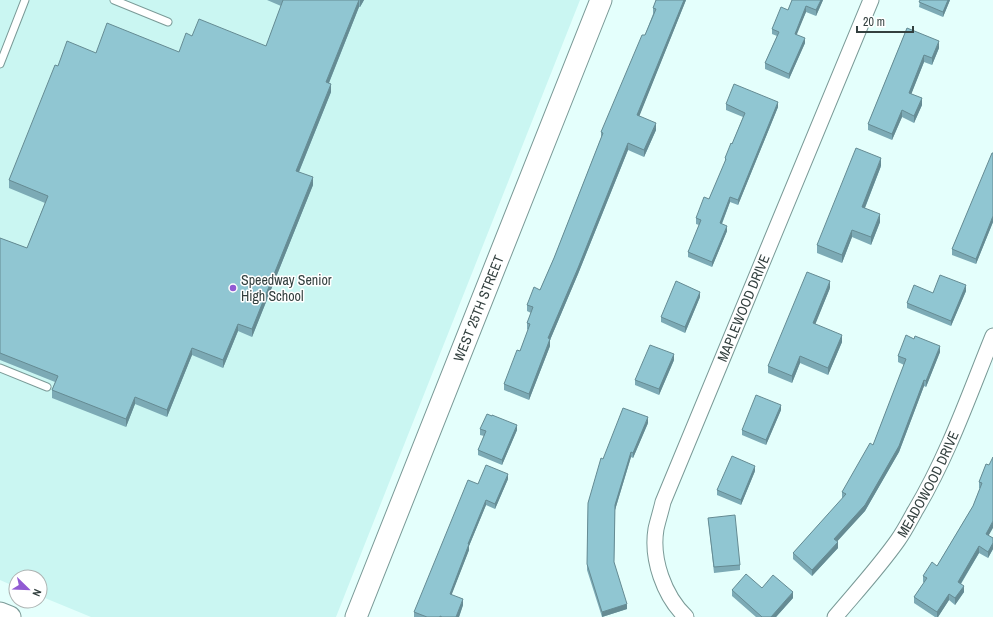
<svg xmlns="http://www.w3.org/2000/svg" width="993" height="617" font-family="'Archivo Narrow',sans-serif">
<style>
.built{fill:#caf6f2}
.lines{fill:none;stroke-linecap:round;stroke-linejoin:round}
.lane-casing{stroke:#7a9a97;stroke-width:9}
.street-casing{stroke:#7a9a97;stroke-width:17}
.secondary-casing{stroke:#7a9a97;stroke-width:23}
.lane{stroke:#fff;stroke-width:7}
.street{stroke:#fff;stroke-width:15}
.secondary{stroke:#fff;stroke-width:21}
.wall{fill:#7caab5}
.shaded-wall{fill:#658b93}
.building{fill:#90c6d2;stroke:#658b93}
.poi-dot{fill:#915bd3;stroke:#fff;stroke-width:1.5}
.labels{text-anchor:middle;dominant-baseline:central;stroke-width:3;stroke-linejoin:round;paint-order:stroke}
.poi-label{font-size:14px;fill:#33403f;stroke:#fff;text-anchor:start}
.street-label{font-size:14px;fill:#33403f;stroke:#fff}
</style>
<rect width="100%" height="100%" fill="#e4fffc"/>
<!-- built -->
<path class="built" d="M0 0H580L336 617H91L40 596V577H16V587L0 580Z"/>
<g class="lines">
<defs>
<path id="lane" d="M114 0 168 22
M0 64 25 0
M0 368 47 387"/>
<g id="street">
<path id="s1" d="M686 617C664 596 651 559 656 529 658 520 661 511 663 502L871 0"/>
<path id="s2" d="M835 617C856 592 879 567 898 540 905 530 910 520 915 511 948 456 969 395 993 336"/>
</g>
<g id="secondary">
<path d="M0 613 10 617"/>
<path id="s3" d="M356 617 601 0"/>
</g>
</defs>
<!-- lane casing -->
<use href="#lane" class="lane-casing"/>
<!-- street casing -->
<use href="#street" class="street-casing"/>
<!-- secondary casing -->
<use href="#secondary" class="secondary-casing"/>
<!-- lane -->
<use href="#lane" class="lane"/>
<!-- street -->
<use href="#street" class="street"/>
<!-- secondary -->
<use href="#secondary" class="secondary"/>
</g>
<!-- wall -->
<path class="wall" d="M267 0H364L360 7H359L329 83 331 92 299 172 313 185 252 337 238 331 223 368 192 355 167 417 135 404 126 427 52 398V390L55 382 0 360V238L27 248 45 203 9 188V180L58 66 96 53 179 52 192 36 266 46 281 6Z
M656 0H686L639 116 656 130 644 157 628 150 578 274 550 340V346L529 400 504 390V384L520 351 528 330 527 329V323L531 313 527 311V305L540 290 554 258 601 138V132L645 35 653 14V8Z
M792 0H823L816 16 806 12 796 34 805 43 789 79 765 69V63L777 36 772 34V29L788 10Z
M920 0H950L943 17 919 7Z
M907 28 939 48 932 65 924 62 911 94 922 105 914 123 902 117 892 140 868 130V124Z
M726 104 778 107 738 205 730 202 722 224 727 231 712 267 688 257V252L699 225 696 224V218L709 199 725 163V158L732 144 743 117 726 110Z
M993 153V222L976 264 952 255V249Z
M881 166 865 208 880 222 871 245 852 237 842 263 817 253V245Z
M830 288 815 324 842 342 828 375 800 363 792 383 768 373V366Z
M966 291 951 326 907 308V303L933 293Z
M700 297 685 333 661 322V317Z
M940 352 926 387 924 386 899 452 865 511 837 541 838 548 812 576 793 559V553L843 498H842V492L873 445 904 365 898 362V356Z
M674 360 659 395 635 385V380Z
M781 410 766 445 742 435V430Z
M648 423 633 458 631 457 615 510 614 562 627 609 602 617 587 570 588 503 603 459Z
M480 429 517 430 502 465 478 455V450L484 436 480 435Z
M986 464 988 535 993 538V549L988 558 979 553 961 584 964 592 955 605 949 600 938 617H935L914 603V597L924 583 923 582V576L937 566 973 506 980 488H979V482Z
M755 471 741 505 717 495V490Z
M508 479 495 509 486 505 469 546V550L451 595 463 605 459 617H414V612L478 484Z
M708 518 740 565V570L714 573Z
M762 588 793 598 776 617H756L732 596V590Z"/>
<!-- shaded-wall -->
<path class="shaded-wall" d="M359 0V7L326 90V82Z
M360 0H364L360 7Z
M684 0H686L637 122V115Z
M821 0H823L816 16V10Z
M948 0H950L943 17V12Z
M806 6V12L795 39V34Z
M805 38V43L789 79V74Z
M939 41V48L932 65V58Z
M924 55V62L909 100V93Z
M331 84V92L296 179V171Z
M922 98V105L914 123V116Z
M778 102V107L738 205V200Z
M902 110V117L892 140V134Z
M656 123V130L644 157V150Z
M628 143V150L578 274 550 340V346L529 400V394L548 338Z
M881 158V166L862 215V207Z
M313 177V185L252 337V329Z
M730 197V202L720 228V223Z
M880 214V222L871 245V237Z
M993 216V222L976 264V259Z
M727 226V231L712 267V262Z
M852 230V237L842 263V255Z
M830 281V288L813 330V323Z
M966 285V291L951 326V321Z
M700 292V297L685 333V327Z
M238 324V331L223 368V360Z
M842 335V342L828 375V368Z
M940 346V352L926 387V381Z
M192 348V355L167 417V410Z
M674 354V360L659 395V389Z
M800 356V363L792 383V376Z
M924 380V386L899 452 865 511 834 545V539Z
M135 397V404L126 427V419Z
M781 405V410L766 445V440Z
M648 417V423L633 458V453Z
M517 425V430L502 465V460Z
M631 452V457L615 510V505Z
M755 466V471L741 505V500Z
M508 474V479L495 509V504Z
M486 500V505L469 546V550L450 599V594L468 544Z
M993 521V528L986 540V534Z
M838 542V548L812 576V570Z
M993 543V549L988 558V552Z
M979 546V553L958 588V582Z
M964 586V592L955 605V598Z
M793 592V598L776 617H771Z
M949 594V600L938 617H937V612Z
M463 599V605L459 617H456Z
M627 604V609L602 617V612Z"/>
<!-- building -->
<path class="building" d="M283 0H359L326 82 331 84 296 171 313 177 252 329 238 324 223 360 192 348 167 410 135 397 126 419 52 390 58 376 0 353V238L27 248 48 196 9 180 55 65 58 66 67 41 96 53 107 23 179 52 186 33 192 36 199 19 266 46Z
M656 0H684L637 115 656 123 644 150 628 143 578 268 548 338 550 339 529 394 504 384 517 350 520 351 530 324 527 323 533 307 527 305 534 287 540 290 554 258 603 133 601 132 642 35H645L656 9 653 8Z
M792 0H821L816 10 806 6 795 34 805 38 789 74 765 63 779 32 772 29 781 7 788 10Z
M920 0H948L943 12 919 2Z
M907 28 939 41 932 58 924 55 909 93 922 98 914 116 902 110 892 134 868 124Z
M734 84 778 102 738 200 730 197 720 223 727 226 712 262 688 252 701 220 696 218 704 197 709 199 726 159 725 158 731 143 732 144 745 113 726 104Z
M856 148 881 158 862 207 880 214 871 237 852 230 842 255 817 245Z
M992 153H993V216L976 259 952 249Z
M807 272 830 281 813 323 842 335 828 368 800 356 792 376 768 366Z
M940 275 966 285 951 321 907 303 914 285 933 293Z
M676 281 700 292 685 327 661 317Z
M906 335 914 339 915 336 940 346 926 381 924 380 899 446 865 505 834 539 838 542 812 570 793 553 846 494 842 492 870 443 873 445 906 359 898 356Z
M650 345 674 354 659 389 635 380Z
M756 395 781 405 766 440 742 430Z
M623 408 648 417 633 453 631 452 615 505 614 562 627 604 602 612 587 564 588 503 601 458 603 459Z
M487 414 492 416V415L517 425 502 460 478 450 486 431 480 429Z
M732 456 755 466 741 500 717 490Z
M993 457V521L986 534 993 538V543L988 552 979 546 958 582 964 586 955 598 949 594 937 612 914 597 927 578 923 576 932 562 937 566 973 506 982 483 979 482 986 464 989 465Z
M486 465 508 474 495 504 486 500 468 544H469L450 594 463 599 456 617H442L440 616V617H427L414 612 468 480 478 484Z
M735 515 740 565 714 567 708 518Z
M746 574 762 588 773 575 793 592 771 617H762L732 590Z"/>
<!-- markers -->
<circle class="poi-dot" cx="233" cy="288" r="4"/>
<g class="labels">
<!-- poi labels -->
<g class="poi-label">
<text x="241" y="280">Speedway Senior<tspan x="241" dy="16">High School</tspan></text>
</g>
<!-- street labels -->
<g class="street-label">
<text stroke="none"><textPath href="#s1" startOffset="334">MAPLEWOOD DRIVE</textPath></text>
<text stroke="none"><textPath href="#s3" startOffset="332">WEST 25TH STREET</textPath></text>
<text stroke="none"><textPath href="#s2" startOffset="163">MEADOWOOD DRIVE</textPath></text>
</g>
</g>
<!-- north arrow -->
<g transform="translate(28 589) rotate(113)"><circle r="19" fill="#ffffff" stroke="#adb3b2"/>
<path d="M0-3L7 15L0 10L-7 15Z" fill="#915bd3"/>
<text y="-6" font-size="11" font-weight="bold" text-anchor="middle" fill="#33403f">N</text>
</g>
<!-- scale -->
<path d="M857 26v6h56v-6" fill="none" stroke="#33403f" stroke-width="2"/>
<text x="863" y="26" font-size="12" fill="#33403f" stroke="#ffffff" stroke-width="3" paint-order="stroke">20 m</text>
</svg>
